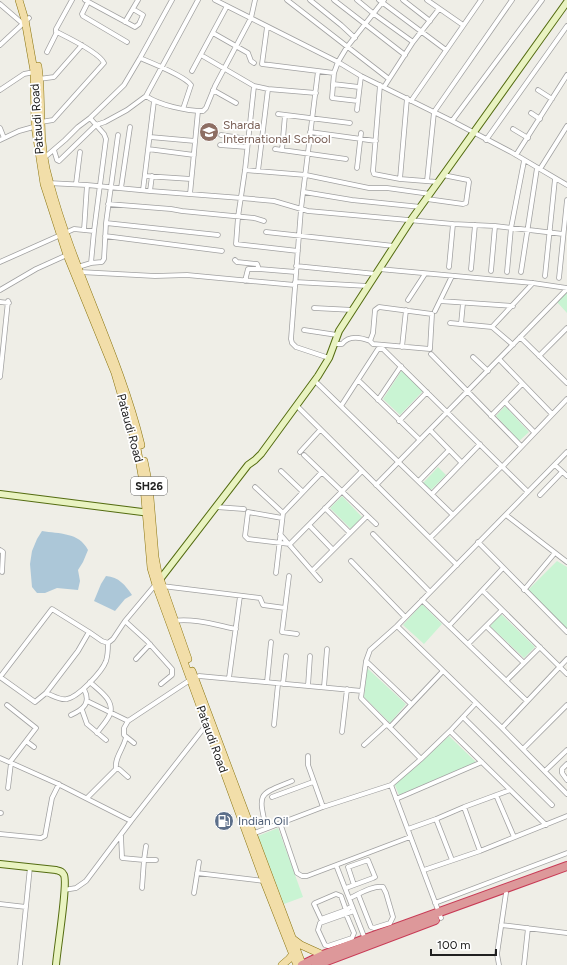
<svg xmlns="http://www.w3.org/2000/svg" width="567" height="965" font-family="Figtree,sans-serif">
<style>
.park{fill:#c9f4d3}
.water{fill:#acc7d8}
.lines{fill:none;stroke-linecap:round;stroke-linejoin:round}
.street-casing{stroke:#a1a1a1;stroke-width:5.5}
.secondary-casing{stroke:#546c11;stroke-width:8}
.primary-casing{stroke:#8a7511;stroke-width:8}
.highway-casing{stroke:#c83a55;stroke-width:10}
.street{stroke:#fff;stroke-width:4}
.secondary{stroke:#e9f3c1;stroke-width:6}
.primary{stroke:#f2dea9;stroke-width:7}
.highway{stroke:#dd989a;stroke-width:8}
.labels{text-anchor:middle;dominant-baseline:central;stroke-width:3.5;stroke-linejoin:round;paint-order:stroke}
.shield{fill:#fff;stroke:#636363;stroke-width:1}
.shield-label{font-size:11px;font-weight:bold;fill:#202020}
.street-label{font-size:12px;fill:#202020;stroke:#fff}
.education-label{font-size:12px;fill:#785e54;stroke:#fff;text-anchor:start}
.service-label{font-size:12px;fill:#4e5e75;stroke:#fff;text-anchor:start}
</style>
<rect width="100%" height="100%" fill="#efeee7"/>
<!-- park -->
<path class="park" d="M567 291V313L557 302Z
M402 370 423 391 400 415 383 399Z
M505 406 529 432 519 441 496 416Z
M438 467 446 475 431 490 423 483Z
M342 496 362 517 351 529 330 508Z
M557 561 567 567V631L527 591Z
M422 604 442 624 424 644 403 625Z
M501 614 535 647 524 658 490 626Z
M367 668 406 704 390 723 364 697Z
M449 736 476 762 399 795 394 783 415 768Z
M278 828 303 897 284 904 258 836Z"/>
<!-- water -->
<path class="water" d="M42 531C59 534 79 532 88 550L83 562 78 570 80 581 78 590 57 588 45 593H37L32 587 30 564 32 551 37 539Z
M106 576C119 577 125 585 132 595L125 599 115 611 94 601 101 584Z"/>
<g class="lines">
<defs>
<path id="street" d="M85 0 135 27 139 24 143 15 133 9
M215 0 338 62 361 76 452 121 511 152 567 185
M287 0 389 79
M310 0 341 25 355 38
M334 0 405 55
M357 0 374 14 413 42
M379 0 446 50
M403 0 430 21
M427 0 463 25
M88 2 82 14 83 16 127 42
M0 4 22 23
M125 22 138 0
M267 27 262 64 334 73
M56 32V29L72 0
M213 33 248 53 251 61 254 63
M0 45 29 18
M201 55 254 86 268 89 316 93
M140 58C152 63 185 76 191 85L183 109
M192 71 227 6
M318 71 301 209 291 339 292 343 296 347 329 358
M39 79 54 77 82 45
M333 84 359 87
M380 85 373 171 374 174 400 179 438 182
M254 86 245 170 238 217 236 244 298 251
M384 87 413 42 439 9
M0 90 24 74 34 72
M213 90 236 103
M538 90 552 99
M146 96C159 105 186 111 203 111L206 108 215 86 251 18 255 0
M358 101 361 76
M411 101 481 0
M357 110 358 101 332 98 334 73 338 62 347 47 384 0
M531 113 540 119
M278 114 350 123
M452 121 542 0
M41 122 53 120 104 63C100 53 67 37 57 32L47 52
M0 128 4 138
M513 129 528 138
M310 132 376 141
M221 135 248 139
M150 137 195 141
M0 140 19 131 37 126
M486 140 567 26
M220 145 247 147
M148 149 194 155
M275 149 346 159
M54 150 57 160 59 161 96 125 105 122 127 110 146 96 198 0
M282 150 285 115
M516 155 567 75
M44 158 65 140 78 127 90 118 124 85 140 58 172 0
M357 168 361 133
M540 169 567 126
M245 170 306 175 369 188H387L430 194
M258 171 268 89
M145 176 191 179
M400 179 407 98
M427 181 434 112 512 0
M48 183 87 185 150 191 241 198 274 201 308 211 453 224 495 226 563 234
M76 184 80 152
M121 188 130 127
M143 190 154 101
M150 191 152 176
M304 192 352 200 421 207
M190 194 198 111
M427 199 463 204 466 203 469 182 468 180 443 175
M108 204 171 209 182 211 254 218 264 221
M106 223 218 235
M84 230 87 185
M266 232 394 246
M105 236 222 251
M235 260 237 262 257 264 259 269 296 272
M0 262 74 229 94 231
M91 263 102 262 104 259 106 223 118 135
M296 266 376 274
M78 267 91 263 94 231 106 139 104 134 90 118
M449 267 453 224
M379 269 533 283 567 288
M471 269 475 225
M491 271 495 226
M80 272 155 276 187 275 295 285
M507 272 511 228 524 161
M521 272 537 168
M545 276 555 179
M559 278 567 200
M245 281 248 269H259
M295 282 368 286
M0 290 36 269 67 255
M408 300 425 274
M440 301 513 306
M0 302 9 303
M314 308 353 310
M435 311 452 276
M450 323 492 327 513 345
M461 324 463 303
M492 327 533 283
M304 330 337 335
M520 337 567 383
M335 344H342C349 335 360 337 370 341L373 333 375 310 379 307 432 314 430 349 373 344 370 341
M402 347 406 310
M431 354 521 446
M539 356 567 328
M473 357 488 371
M499 359 552 414
M0 377 8 301
M358 380 420 440
M315 381 453 515
M378 400 401 366
M505 402 534 432
M297 406 457 565
M341 406 378 349H383L528 492
M491 416 522 384
M399 421 427 392
M430 430 462 463
M300 452 320 430
M304 455 376 524
M504 465 567 399
M555 465 567 476
M281 471 303 492
M419 481 449 450
M376 485 567 289
M255 487 283 513
M432 494 480 444
M540 495 562 472
M216 507 244 509
M325 508 350 533
M506 515 567 562
M282 518 248 512 245 536 248 539 290 544 362 471
M309 525 333 550
M280 534 320 580
M373 534 430 592
M430 538 502 466
M478 542 567 632
M0 550 3 552 2 572
M351 561 405 617
M313 570 367 516
M276 573 283 513 322 472
M289 576 282 632 297 634
M162 586 260 598 263 605 285 608
M524 590 554 554
M483 591 567 674
M422 600 527 701
M125 621 147 641 172 669V675L161 684
M173 621C194 618 216 625 236 629
M397 626 502 728 567 794
M449 626 503 568
M486 626 524 663
M468 644 502 610
M136 659 150 644
M366 661 361 698 421 759
M0 677 52 609 89 632 102 641 108 643 113 639 125 621 156 584
M0 677 35 702 46 693C52 695 61 701 67 699 78 697 102 672 106 661 108 655 108 649 108 643
M229 678 240 596
M506 681 540 647
M90 682C98 690 115 700 110 714 108 720 101 727 97 733
M267 682 271 642
M283 684 286 656
M308 686 310 656
M324 687 327 649
M46 693 78 651 89 632
M87 701 128 721
M411 704 366 661 370 650 397 626 567 452
M7 705 36 728 10 762
M82 710 87 724 106 740
M71 715C84 709 91 703 84 689
M463 717 552 805
M274 725 278 684
M390 727 443 671
M502 728 567 659
M450 731 546 825
M342 732 347 689
M26 741 34 747
M134 743 124 735V728L128 721 190 680 199 676 362 691
M364 745 387 724
M523 749 567 705
M308 756V765L323 807
M0 758 56 783 131 821 207 724
M567 764 562 769V773L567 780
M116 769C114 758 124 748 126 737
M545 771 567 750
M391 785 441 918
M8 788 11 763
M496 795 514 837
M272 797 313 782
M87 798 116 769H119L128 777
M396 799 482 762
M464 807 480 851
M0 813H1
M436 819 452 860
M280 823 297 873 302 876H307L410 837
M266 828C258 792 258 795 292 781
M408 829 436 819 464 807 510 790
M0 834 41 838 45 836 52 798 59 784
M252 834 323 807 391 785 421 759 450 731 476 703
M121 836 122 858 144 860 142 888
M146 846 144 860H156
M336 865 365 939
M424 870 480 851 567 816
M197 873 264 881
M346 888 373 878 375 877 368 860 348 867 354 885
M64 890 76 888 86 881 131 821
M194 893 199 862
M350 898C359 894 373 885 383 887L386 893 393 917 390 923 374 928 371 927 358 894
M435 903 567 853
M0 904 26 907
M346 910 341 896 336 894 315 903 314 904 321 919 346 910 352 906
M346 914 354 933 352 938 328 946 325 945 318 930 320 923 354 911
M501 925 567 933
M20 965 30 867
M499 965 497 954 506 893
M524 965 528 928"/>
<path id="secondary" d="M0 494 150 513
M158 582 248 465 255 460 261 454 318 376 329 358 339 331 411 220 567 2
M0 864 56 870C60 871 62 871 64 875 68 884 57 950 56 965"/>
<path id="primary" d="M19 0 25 20 34 71 35 126 44 184 67 255 115 373 137 448 144 487 151 568 157 588 264 881 297 965
M38 66C41 85 40 103 41 121 41 142 44 164 50 184 74 273 119 355 141 445
M144 461 149 486 155 557 158 573 188 659
M192 671 302 964
M293 939 301 945 323 955
M282 965 289 959 293 954"/>
<path id="highway" d="M302 965 323 955 365 939 567 866
M316 965 435 920"/>
</defs>
<!-- street casing -->
<use href="#street" class="street-casing"/>
<!-- secondary casing -->
<use href="#secondary" class="secondary-casing"/>
<!-- primary casing -->
<use href="#primary" class="primary-casing"/>
<!-- highway casing -->
<use href="#highway" class="highway-casing"/>
<!-- street -->
<use href="#street" class="street"/>
<!-- secondary -->
<use href="#secondary" class="secondary"/>
<!-- primary -->
<use href="#primary" class="primary"/>
<!-- highway -->
<use href="#highway" class="highway"/>
</g>
<!-- icons -->
<defs>
<symbol id="school-disc" viewBox="-11 -11 22 22"><circle r="9.5" fill="#8d6e63" stroke="#fff"/><path d="M0-5L7-2L0 1L-7-2ZM-4 1L0 2.5L4 1V4Q0 6-4 4Z" fill="#fff"/></symbol>
<symbol id="fuel-disc" viewBox="-11 -11 22 22"><circle r="9.5" fill="#5c6f8a" stroke="#fff"/><path d="M-5.5-6h7V0h2V4h1.3V-2.5L3-4.5l.8-.8L6-3V5H2.5V1h-1V6h-7ZM-4.2-4.7v3.2H.2V-4.7Z" fill="#fff"/></symbol>
</defs>
<g fill-rule="evenodd">
<use href="#school-disc" x="198" y="121" width="22" height="22"/>
<use href="#fuel-disc" x="213" y="810" width="22" height="22"/>
</g>
<g class="labels">
<!-- shield labels -->
<rect class="shield" x="131" y="477" width="36" height="18" rx="3"/>
<g class="shield-label">
<text x="149" y="486">SH26</text>
</g>
<!-- street labels -->
<g class="street-label">
<text transform="translate(37 119) rotate(-94)">Pataudi Road</text>
<text transform="translate(130 428) rotate(75)">Pataudi Road</text>
<text transform="translate(212 739) rotate(70)">Pataudi Road</text>
</g>
<!-- education labels -->
<g class="education-label">
<text x="223" y="125">Sharda<tspan x="223" dy="14">International School</tspan></text>
</g>
<!-- service labels -->
<g class="service-label">
<text x="238" y="821">Indian Oil</text>
</g>
</g>
<!-- scale -->
<path d="M431 949v6h65v-6" fill="none" stroke="#202020" stroke-width="2"/>
<text x="437" y="949" font-size="12" fill="#202020" stroke="#ffffff" stroke-width="3" paint-order="stroke">100 m</text>
</svg>
